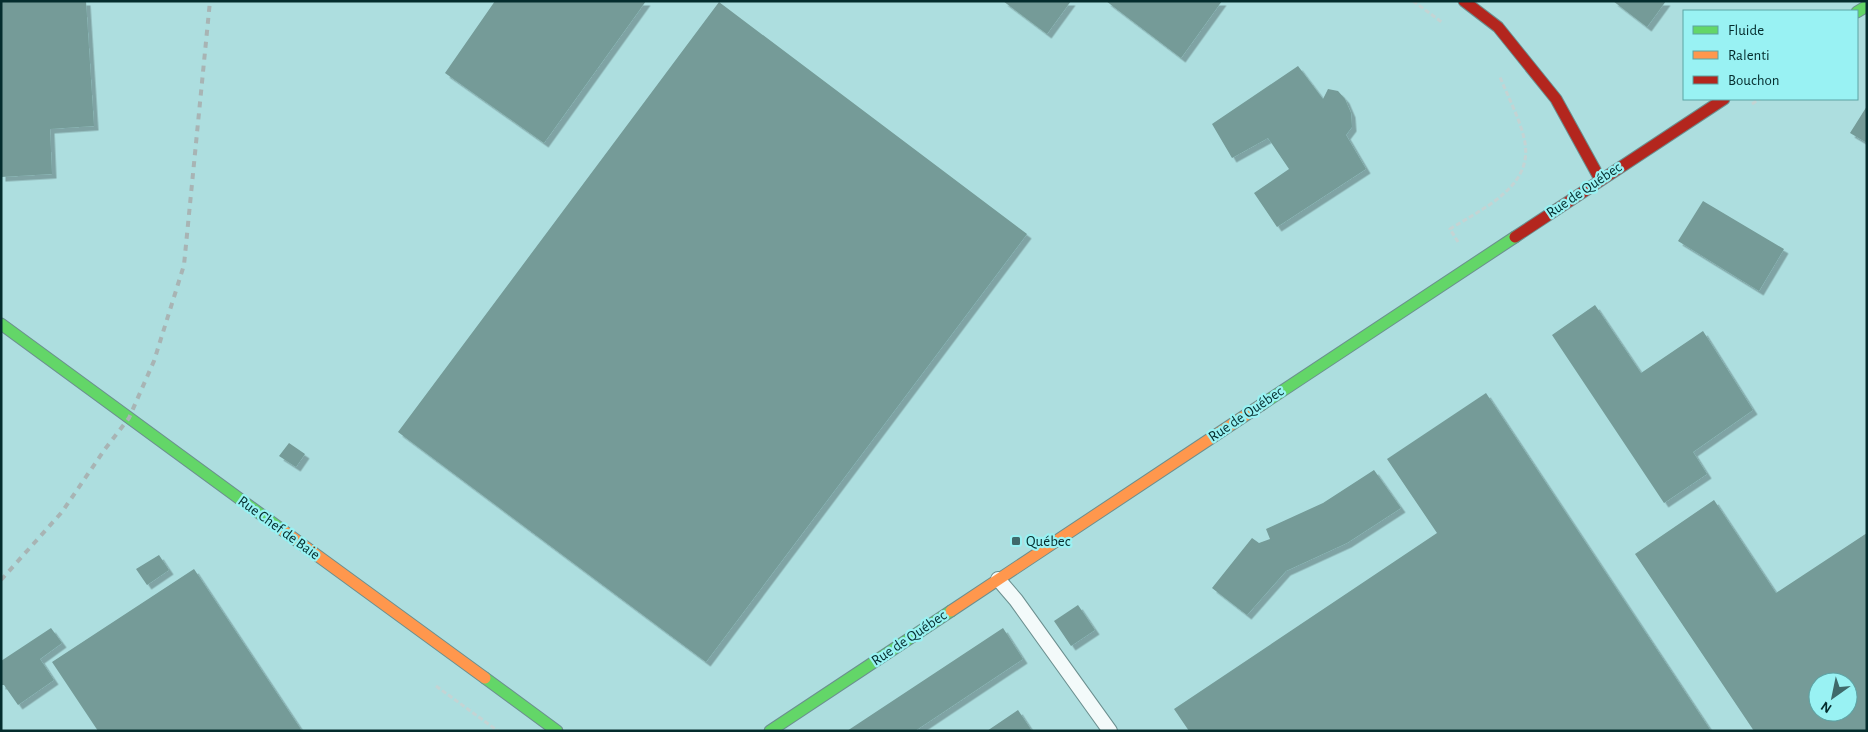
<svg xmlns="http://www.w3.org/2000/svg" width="1868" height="732" font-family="'Alegreya Sans',sans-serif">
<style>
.building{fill:#749b98;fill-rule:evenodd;filter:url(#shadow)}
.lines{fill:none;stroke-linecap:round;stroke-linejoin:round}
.lane-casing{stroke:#6b8f8f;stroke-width:16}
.fast-casing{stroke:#6b8f8f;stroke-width:13}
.slow-casing{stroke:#6b8f8f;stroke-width:13}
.jam-casing{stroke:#6b8f8f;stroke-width:13}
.path{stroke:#c4d4d4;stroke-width:3;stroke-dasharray:5 2.5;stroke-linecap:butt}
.lane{stroke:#f3fafa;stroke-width:14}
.fast{stroke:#63d668;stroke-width:11}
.slow{stroke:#ff974d;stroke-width:11}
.jam{stroke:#b3261e;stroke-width:11}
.rail{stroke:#a8b4b4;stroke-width:4;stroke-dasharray:6 6;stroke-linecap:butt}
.poi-dot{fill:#3f6a6b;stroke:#99f2f3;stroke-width:2}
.labels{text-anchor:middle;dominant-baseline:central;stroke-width:4.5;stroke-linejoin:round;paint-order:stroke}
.street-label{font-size:15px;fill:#042c2d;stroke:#99f2f3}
.poi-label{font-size:15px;fill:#042c2d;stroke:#99f2f3;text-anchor:start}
</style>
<defs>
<filter id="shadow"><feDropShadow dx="4.5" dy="4.5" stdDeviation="0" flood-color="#0004"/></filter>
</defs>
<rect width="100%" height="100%" fill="#addedf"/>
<!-- building -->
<path class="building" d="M1 1H86L94 126 50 129 52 174 1 177Z
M495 1H646L544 143 445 73Z
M1003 1H1071L1047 34Z
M1106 1H1222L1181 58Z
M1613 1H1666L1647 27Z
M719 2 1027 234 706 662 398 432Z
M1298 66 1323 99 1328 89 1338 91 1345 99 1351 113 1352 127 1346 135 1366 169 1277 227 1254 193 1289 169 1268 138 1232 158 1212 124Z
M1867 106V143L1850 133Z
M1703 201 1784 249 1759 291 1678 241Z
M1595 305 1641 373 1703 331 1753 410 1693 452 1707 474 1664 503 1552 335Z
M1486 393 1711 731H1189L1174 709 1437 533 1387 459Z
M289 443 305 454 296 467 279 456Z
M1374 470 1401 508 1347 543 1286 571 1247 615 1212 588 1252 538 1259 543 1270 539 1266 529 1323 503Z
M1714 500 1776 593 1867 533V731H1754L1635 554ZM1818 682H1848V712H1818Z
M159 555 169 570 147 585 136 569Z
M194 569 302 731H98L52 662Z
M1078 605 1095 630 1071 646 1054 621Z
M51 628 62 643 40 659 54 680 18 705 4 685H1V661Z
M1003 628 1023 659 915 731H847Z
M1018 710 1032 731H987Z"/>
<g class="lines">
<defs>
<path id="lane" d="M998 579 1016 600 1110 731"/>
<path id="fast" d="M1857 12 1867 6
M1 324 281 529
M1261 405 1515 237
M485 678 557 731
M770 731 951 611"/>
<path id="slow" d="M281 529 485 678
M951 611 1261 405"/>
<path id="jam" d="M1464 1 1498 27 1556 99 1600 179
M1515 237 1724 99"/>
</defs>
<!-- lane casing -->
<use href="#lane" class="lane-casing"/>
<!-- fast casing -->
<use href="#fast" class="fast-casing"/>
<!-- slow casing -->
<use href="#slow" class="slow-casing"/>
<!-- jam casing -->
<use href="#jam" class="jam-casing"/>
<!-- path -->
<path class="path" d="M1413 1 1443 23
M1752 104 1760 99
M1458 242 1450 229C1483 208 1536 186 1524 138 1519 117 1508 97 1500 77
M436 686 498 731"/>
<!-- lane -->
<use href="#lane" class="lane"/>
<!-- fast -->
<use href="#fast" class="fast"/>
<!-- slow -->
<use href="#slow" class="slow"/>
<!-- jam -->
<use href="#jam" class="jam"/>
<!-- rail -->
<path class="rail" d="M1 580 62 512 105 449 129 418 154 361 184 265 210 1"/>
</g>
<!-- markers -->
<rect class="poi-dot" x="1011" y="536" width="10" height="10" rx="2.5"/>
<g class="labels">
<!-- street labels -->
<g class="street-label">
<text transform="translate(1584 190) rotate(-34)">Rue de Québec</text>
<text transform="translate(1246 414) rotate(-34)">Rue de Québec</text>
<text transform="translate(279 528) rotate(36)">Rue Chef de Baie</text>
<text transform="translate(909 638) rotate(-34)">Rue de Québec</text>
</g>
<!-- poi labels -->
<g class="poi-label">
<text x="1026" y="541">Québec</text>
</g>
</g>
<!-- border -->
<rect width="1868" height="732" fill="none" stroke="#042c2d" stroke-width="5"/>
<!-- legend -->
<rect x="1683" y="10" width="175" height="90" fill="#99f2f3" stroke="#5da3a4"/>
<rect x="1693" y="26" width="25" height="8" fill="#63d668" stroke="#5da3a4"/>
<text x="1728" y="35" font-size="15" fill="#042c2d">Fluide</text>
<rect x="1693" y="51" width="25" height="8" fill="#ff974d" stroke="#5da3a4"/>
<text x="1728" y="60" font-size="15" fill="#042c2d">Ralenti</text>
<rect x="1693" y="76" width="25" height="8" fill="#b3261e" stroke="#5da3a4"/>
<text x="1728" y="85" font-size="15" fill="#042c2d">Bouchon</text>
<!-- north arrow -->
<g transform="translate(1833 697) rotate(213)"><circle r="24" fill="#99f2f3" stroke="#5da3a4"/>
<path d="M0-4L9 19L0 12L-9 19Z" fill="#3f6a6b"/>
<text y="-8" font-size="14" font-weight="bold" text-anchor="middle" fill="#042c2d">N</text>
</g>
</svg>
